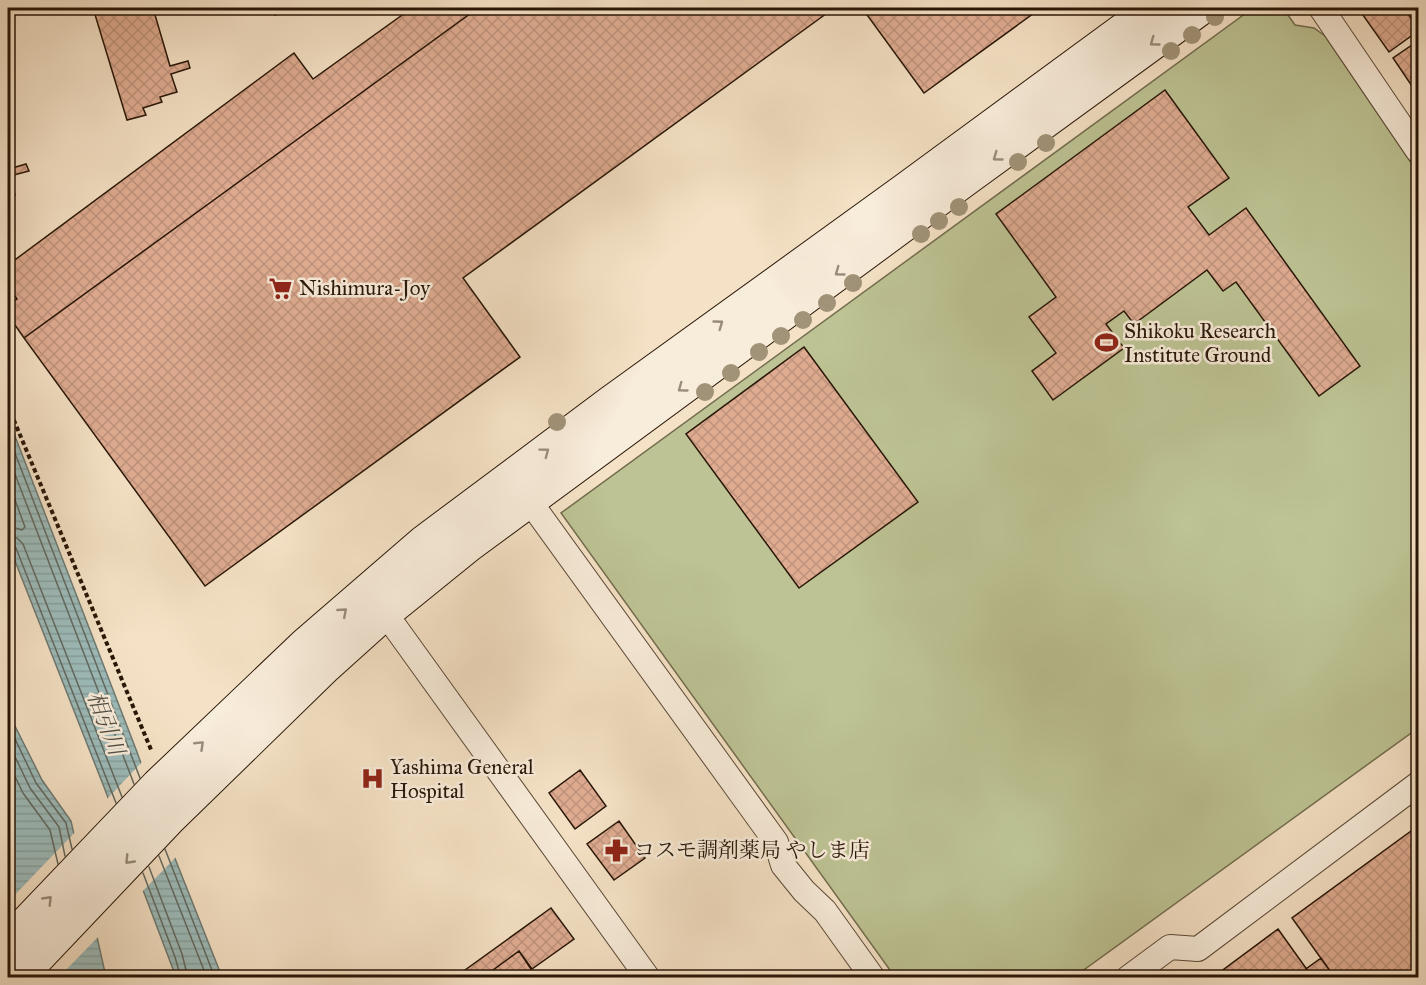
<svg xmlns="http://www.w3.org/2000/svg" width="1426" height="985" font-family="'IM FELL Great Primer','Noto Serif JP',serif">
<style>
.green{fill:#bdc394;stroke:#726c4e;stroke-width:1.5}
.water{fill:url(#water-rules);stroke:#6e7a73;stroke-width:1.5}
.pier{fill:#f5e2c6}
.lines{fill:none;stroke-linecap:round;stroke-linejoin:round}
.shore{stroke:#626961;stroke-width:1.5}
.building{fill:url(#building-cross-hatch);stroke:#281607;stroke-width:1.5}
.street-casing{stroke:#5b4937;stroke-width:26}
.secondary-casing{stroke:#281607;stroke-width:35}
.path{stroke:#281607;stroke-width:4;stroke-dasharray:4.5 3;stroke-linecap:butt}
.street{stroke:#f8ecda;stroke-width:24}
.secondary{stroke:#f8ecda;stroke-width:33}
.tree{fill:#a19378}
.oneway{stroke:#9a8c7b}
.labels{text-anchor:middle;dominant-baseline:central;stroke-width:5;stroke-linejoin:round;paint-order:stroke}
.poi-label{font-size:21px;fill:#281607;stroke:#f8ecda;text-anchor:start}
.water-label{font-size:22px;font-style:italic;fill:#515046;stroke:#f8ecda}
</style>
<defs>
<pattern id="water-rules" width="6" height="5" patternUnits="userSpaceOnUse" patternTransform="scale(1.5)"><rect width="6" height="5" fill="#9dbcbb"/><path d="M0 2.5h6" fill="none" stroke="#87a19f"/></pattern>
<pattern id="building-cross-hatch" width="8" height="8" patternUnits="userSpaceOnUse" patternTransform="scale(1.5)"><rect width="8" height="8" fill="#dfac92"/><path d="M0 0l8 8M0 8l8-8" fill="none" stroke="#bf937c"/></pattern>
</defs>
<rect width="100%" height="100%" fill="#f5e2c6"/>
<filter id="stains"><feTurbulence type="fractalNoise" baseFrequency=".00333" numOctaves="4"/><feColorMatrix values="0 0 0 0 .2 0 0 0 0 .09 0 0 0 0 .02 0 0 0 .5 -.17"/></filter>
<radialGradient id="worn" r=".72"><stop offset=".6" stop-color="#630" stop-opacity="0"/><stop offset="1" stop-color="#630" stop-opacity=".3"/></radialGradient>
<!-- green -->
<path class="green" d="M1253 8H1283L1295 25 1314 28 1325 36 1418 173V728L1074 977H895L561 513Z"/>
<!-- water -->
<path class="water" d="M8 418 137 752 174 856 222 977H176L104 787 8 543Z
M8 712 42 780 71 821 106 977H8Z"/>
<!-- pier -->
<path class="pier" d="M143 761 177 856 141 893 106 800Z
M77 830 100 935 59 977H8V902Z"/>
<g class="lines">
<!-- shore -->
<path class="shore" d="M8 435 140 778
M8 456 134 784
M8 481 25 527 22 530 8 526
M8 536 17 538 23 544 122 797
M8 543 12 544 16 548 116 803
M8 724 36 783 66 823 72 849
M8 742 30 788 59 827 65 856
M8 762 23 793 50 830 58 864
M165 849 215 978
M159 856 207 978
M149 867 182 954 188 978
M143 873 175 957 181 978"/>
</g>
<!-- building -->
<path class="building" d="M8 8H22L23 12 8 17Z
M93 8H153L170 66 188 61 190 68 171 74 177 92 160 97 162 102 143 108 146 115 127 120Z
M273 8H292V10L275 15Z
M412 8H478L24 338 8 315V305L17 299 8 286V265L294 53 313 79Z
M478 8H834L463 278 520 357 205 586 24 338Z
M862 8H1041L924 93Z
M1358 8H1404L1418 28V31L1389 52Z
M1418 41V95L1393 58Z
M1165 90 1229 178 1188 207 1209 235 1246 208 1360 366 1319 396 1236 282 1223 291 1207 270 1134 324 1124 311 1106 324 1124 348 1053 400 1032 371 1056 353 1029 317 1056 297 996 214Z
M8 164 9 169 26 164 29 171 10 176 15 195 8 197Z
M804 347 918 502 799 588 686 434Z
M580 770 606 806 575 829 549 793Z
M619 821 645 858 614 880 587 844Z
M1418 826V978H1335L1292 918Z
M551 908 574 939 532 969 519 951 482 978H454Z
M1278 929 1313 978H1212Z
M519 951 537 978H482Z
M1321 958 1335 978H1313L1306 969Z"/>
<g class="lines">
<defs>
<path id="street" d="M1321 8 1418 151
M520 488 776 842 783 865 804 891 825 911 873 978
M385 613 648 978
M1128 978 1170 947 1198 949 1418 784"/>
<path id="secondary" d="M8 942 158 785 306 644 424 542 610 403 905 190 1153 8
M18 978 170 818 325 667 385 613 469 545 966 179 1201 8"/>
</defs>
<!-- street casing -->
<use href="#street" class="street-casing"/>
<!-- secondary casing -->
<use href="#secondary" class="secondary-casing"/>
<!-- path -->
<path class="path" d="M8 406 152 752"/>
<!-- street -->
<use href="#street" class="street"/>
<!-- secondary -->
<use href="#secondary" class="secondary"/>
</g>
<!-- trees -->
<g class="tree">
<circle cx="1215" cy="17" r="9"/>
<circle cx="1192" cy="35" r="9"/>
<circle cx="1171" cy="51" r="9"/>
<circle cx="1046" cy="143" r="9"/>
<circle cx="1018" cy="162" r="9"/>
<circle cx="959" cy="207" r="9"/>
<circle cx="939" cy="221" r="9"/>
<circle cx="921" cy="234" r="9"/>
<circle cx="853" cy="283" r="9"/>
<circle cx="827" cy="303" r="9"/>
<circle cx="803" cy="320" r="9"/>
<circle cx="781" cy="336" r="9"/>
<circle cx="759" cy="352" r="9"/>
<circle cx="731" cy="373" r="9"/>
<circle cx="705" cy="392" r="9"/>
<circle cx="557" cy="422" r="9"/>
</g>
<!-- one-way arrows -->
<defs><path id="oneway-chevron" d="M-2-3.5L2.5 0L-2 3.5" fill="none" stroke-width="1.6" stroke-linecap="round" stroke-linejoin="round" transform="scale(1.5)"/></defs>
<g class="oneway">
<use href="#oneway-chevron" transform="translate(1154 42) rotate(144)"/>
<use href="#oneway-chevron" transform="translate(997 157) rotate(144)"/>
<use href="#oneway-chevron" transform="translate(839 272) rotate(144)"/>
<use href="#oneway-chevron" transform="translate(719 324) rotate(-36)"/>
<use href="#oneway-chevron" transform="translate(682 388) rotate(144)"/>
<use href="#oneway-chevron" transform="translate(545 452) rotate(-37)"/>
<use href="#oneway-chevron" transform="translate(343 612) rotate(-41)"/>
<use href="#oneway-chevron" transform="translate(200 745) rotate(-44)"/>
<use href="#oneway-chevron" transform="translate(129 860) rotate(134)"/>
<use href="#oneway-chevron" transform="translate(48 900) rotate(-46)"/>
</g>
<!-- icons -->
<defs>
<symbol id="supermarket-bare" viewBox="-9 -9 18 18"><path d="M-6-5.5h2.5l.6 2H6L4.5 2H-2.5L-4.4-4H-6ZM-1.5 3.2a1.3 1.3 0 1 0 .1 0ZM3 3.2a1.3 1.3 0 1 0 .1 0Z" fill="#8f2418" stroke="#f8ecda" stroke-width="2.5" paint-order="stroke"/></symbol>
<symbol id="stadium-bare" viewBox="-9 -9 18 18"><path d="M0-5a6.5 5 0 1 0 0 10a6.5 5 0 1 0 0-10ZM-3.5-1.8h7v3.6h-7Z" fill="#8f2418" stroke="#f8ecda" stroke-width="2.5" paint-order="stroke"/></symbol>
<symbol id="hospital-bare" viewBox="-9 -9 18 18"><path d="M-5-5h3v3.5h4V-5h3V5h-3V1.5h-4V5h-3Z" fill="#8f2418" stroke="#f8ecda" stroke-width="2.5" paint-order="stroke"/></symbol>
<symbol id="pharmacy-bare" viewBox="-9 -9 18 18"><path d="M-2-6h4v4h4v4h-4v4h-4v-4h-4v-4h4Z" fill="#8f2418" stroke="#f8ecda" stroke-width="2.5" paint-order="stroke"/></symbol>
</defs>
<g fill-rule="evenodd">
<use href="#supermarket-bare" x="264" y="272" width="33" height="33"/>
<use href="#stadium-bare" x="1090" y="326" width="33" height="33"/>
<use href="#hospital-bare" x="356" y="762" width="33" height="33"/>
<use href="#pharmacy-bare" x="600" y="834" width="33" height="33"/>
</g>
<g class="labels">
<!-- poi labels -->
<g class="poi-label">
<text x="299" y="288">Nishimura-Joy</text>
<text x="1124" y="331">Shikoku Research<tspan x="1124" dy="24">Institute Ground</tspan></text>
<text x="390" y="767">Yashima General<tspan x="390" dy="24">Hospital</tspan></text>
<text x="634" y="850">コスモ調剤薬局 やしま店</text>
</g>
<!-- water labels -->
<g class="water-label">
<text transform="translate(106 723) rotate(69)">相引川</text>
</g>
</g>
<!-- margin -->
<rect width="1426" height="985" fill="none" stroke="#f5e2c6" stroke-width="30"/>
<rect x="9" y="9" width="1408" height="967" fill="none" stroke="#281607" stroke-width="3"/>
<rect x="15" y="15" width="1396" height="955" fill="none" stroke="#281607" stroke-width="1.5"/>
<rect width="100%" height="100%" filter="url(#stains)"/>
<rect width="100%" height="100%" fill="url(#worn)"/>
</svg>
